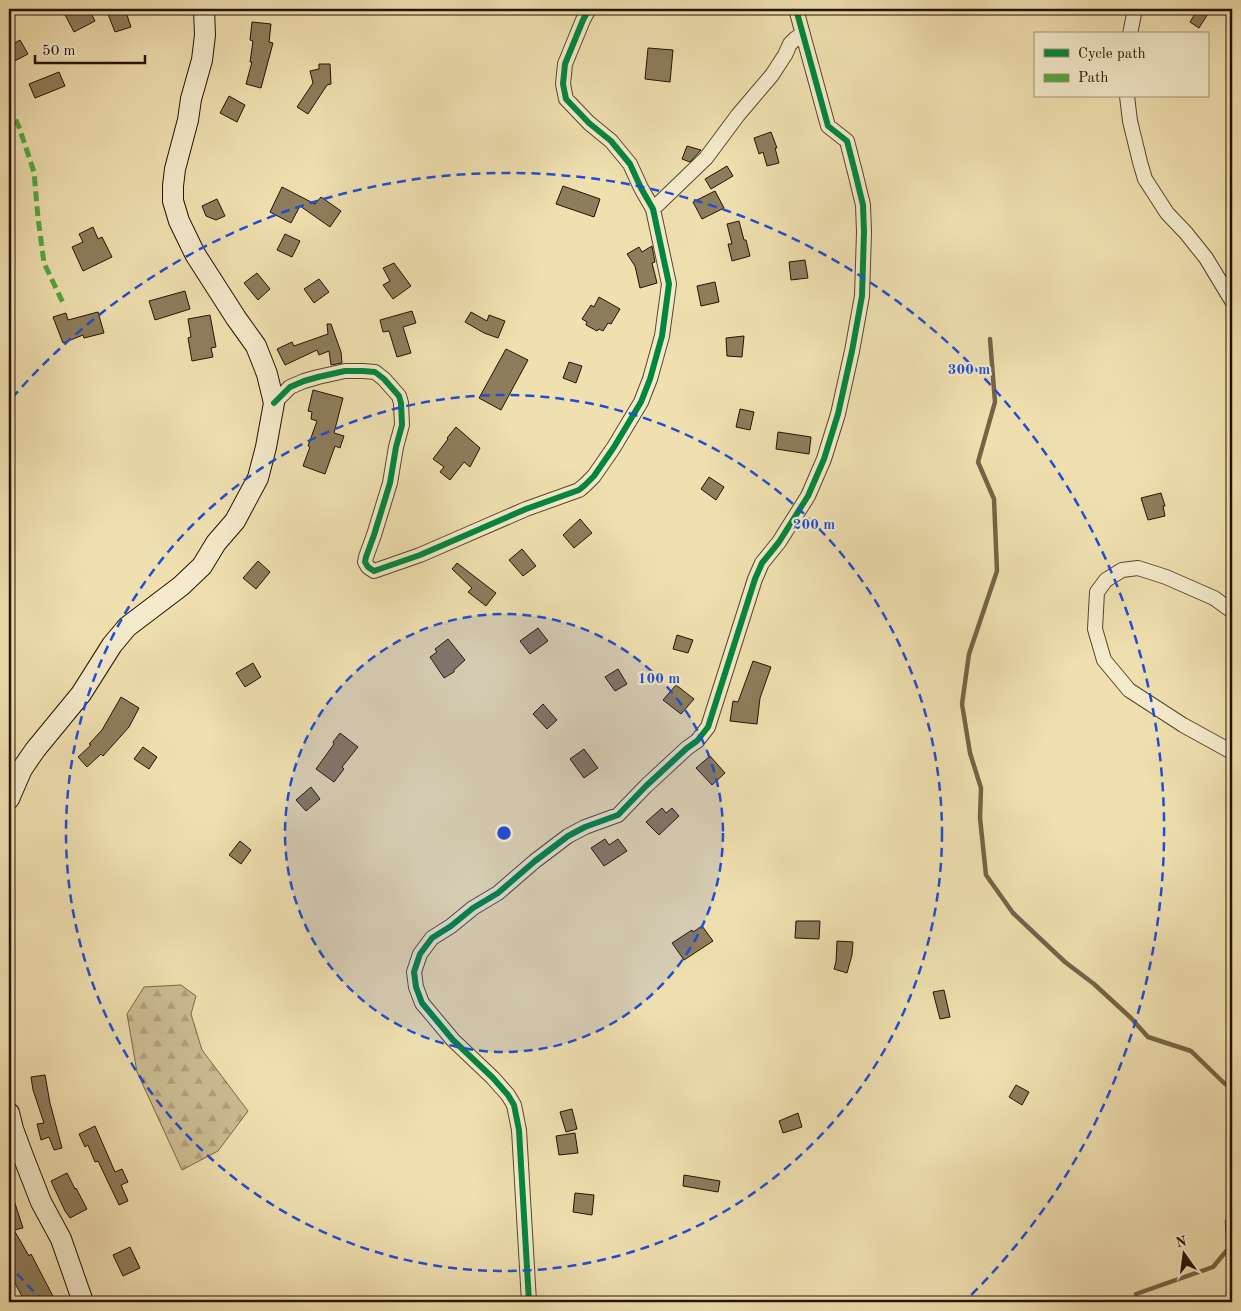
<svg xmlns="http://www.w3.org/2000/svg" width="1241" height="1311" font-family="'Old Standard TT',serif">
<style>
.forest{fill:url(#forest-firs);stroke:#786849}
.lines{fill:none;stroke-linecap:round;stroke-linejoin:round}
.stream{stroke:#746446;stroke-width:4.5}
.building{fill:#8e7d5c;stroke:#231200}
.street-casing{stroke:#56462c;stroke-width:16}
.secondary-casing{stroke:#231200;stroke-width:22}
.street{stroke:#f5ebcc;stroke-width:14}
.secondary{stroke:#f5ebcc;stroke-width:20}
.quiet{stroke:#53a840;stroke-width:5;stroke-dasharray:10 5;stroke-linecap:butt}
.cycleway-casing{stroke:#f5ebcc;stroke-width:9}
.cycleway{stroke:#00873e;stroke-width:6}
.ring{fill:none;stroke:#1d4ed8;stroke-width:2.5;stroke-dasharray:9 6}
.centre{fill:#1d4ed8;stroke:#f5ebcc;stroke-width:2.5}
.ring-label{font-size:15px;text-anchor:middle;font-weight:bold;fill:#1d4ed8;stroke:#f5ebcc;stroke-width:4.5;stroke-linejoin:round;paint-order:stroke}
</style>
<defs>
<pattern id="forest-firs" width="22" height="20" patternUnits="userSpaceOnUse" patternTransform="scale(1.25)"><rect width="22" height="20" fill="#cdbd92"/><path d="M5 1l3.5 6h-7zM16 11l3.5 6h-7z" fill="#b0a17c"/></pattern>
</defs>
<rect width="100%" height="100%" fill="#f0e0b0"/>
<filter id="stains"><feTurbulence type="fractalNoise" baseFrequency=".004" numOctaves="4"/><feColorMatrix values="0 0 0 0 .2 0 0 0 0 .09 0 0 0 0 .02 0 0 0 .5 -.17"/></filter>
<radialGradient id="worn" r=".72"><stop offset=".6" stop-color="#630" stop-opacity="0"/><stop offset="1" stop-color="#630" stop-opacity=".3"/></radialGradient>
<!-- forest -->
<path class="forest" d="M181 985 196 996 191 1014 202 1050 248 1111 218 1151 182 1170 137 1072 127 1014 144 987Z"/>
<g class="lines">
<!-- stream -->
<path class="stream" d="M990 339 995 402 978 462 994 499 997 571 969 654 962 704 970 753 981 788 980 818 986 875 1013 913 1065 962 1094 984 1131 1018 1148 1037 1191 1051 1224 1083 1232 1089
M1136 1294 1213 1267 1228 1249 1227 1221 1232 1218"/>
</g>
<!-- building -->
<path class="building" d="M62 9H89L95 21 74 32Z
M106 9H125L131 27 115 32Z
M1198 9H1211L1199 28 1190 22Z
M252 22 271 24 269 42 273 43 261 88 246 84 252 62H250L253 41 250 40Z
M20 40 28 54 9 64V46Z
M648 48 673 50 670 82 645 79Z
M319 64H330L331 84 327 85 308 114 297 107 313 83 310 71 319 69Z
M59 72 65 86 35 98 29 84Z
M229 96 245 105 237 122 220 113Z
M771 132 777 148H775L779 163 767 166 763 152 759 154 754 138Z
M687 146 701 150 690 162 682 159Z
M727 166 733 176 711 189 705 179Z
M563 186 600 199 594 217 556 204Z
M282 187 315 204 321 197 341 211 330 227 300 206 291 223 270 212Z
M715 191 724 208 702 219 693 202Z
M217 199 225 216 216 220 206 216 202 206Z
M739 221 744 240H746L750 256 732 261 728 244H732L727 224Z
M93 227 98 239 102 237 112 257 83 271 72 247 83 242 79 234Z
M285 234 300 241 292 257 277 250Z
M652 246 655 262 652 263 657 283 640 288 635 266 627 254 639 247 642 252Z
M805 260 808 278 791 280 789 262Z
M394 263 411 286 393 299 383 285 390 281 383 268Z
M257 273 270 289 258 300 244 283Z
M319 279 329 292 314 303 304 289Z
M715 282 719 302 701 306 697 286Z
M185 291 190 309 155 320 149 301Z
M599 297 620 309 611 324 608 323 603 331 599 329 597 331 586 325 587 322 582 319 591 305 594 307Z
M412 311 416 323 403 327 411 353 397 357 389 331 383 332 380 320Z
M98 312 104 333 84 338 83 335 63 343 53 317 66 313 68 320Z
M471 312 487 321 489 315 505 321 498 338 484 333 465 322Z
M210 315 216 347 211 348 213 357 192 361 188 338 191 337 188 319Z
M327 324H331L341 352 342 363 331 365 329 351 319 355 317 350 285 365 277 349 292 342 294 346 328 334Z
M744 336 742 357 727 356 726 338Z
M506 349 528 360 501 410 479 398Z
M569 362 582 366 576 383 563 378Z
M313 390 343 398 334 433 344 436 340 448 335 446 325 474 303 466 310 447 308 446 317 421 311 419 312 412 308 411Z
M740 409 754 412 750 430 736 427Z
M456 427 480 448 470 467 464 462 450 480 440 472 444 467 433 459 448 439 447 438Z
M778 432 811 437 809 454 776 449Z
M709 477 724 487 716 500 701 489Z
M1161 493 1165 506H1163L1165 516 1148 520 1141 498Z
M580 519 592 533 574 548 563 535Z
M522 549 536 566 523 576 509 560Z
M258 561 270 572 256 589 243 578Z
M457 563 496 593 486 606 468 592 472 588 452 569Z
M538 628 548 641 530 654 520 641Z
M677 635 693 640 688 653 673 649Z
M448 639 465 660 454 670V672L444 678 430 657 437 652 435 649Z
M753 661 771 667 760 698 757 724 730 721 733 701 738 702Z
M253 663 261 677 245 687 236 673Z
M618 669 627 684 615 691 605 677Z
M676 685 694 699 681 714 663 700Z
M121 697 139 708 129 727 103 756 101 754 87 767 78 757 91 745 89 744 102 730Z
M543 704 557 720 547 729 533 714Z
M340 733 358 747 342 767 344 769 334 782 316 769 334 744 333 742Z
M143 747 157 757 149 769 134 759Z
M584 749 598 768 584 778 570 759Z
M710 756 725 773 712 785 696 768Z
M311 787 320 799 306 811 296 800Z
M662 808 666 813 672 808 679 816 659 835 646 822Z
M605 839 609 845 618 839 627 851 604 866 591 848Z
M240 841 251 850 241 864 229 855Z
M796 921H820L819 939 795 938Z
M702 926 713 941 684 960 672 943 692 930 693 932Z
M837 941 853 942 852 955 847 973 834 969 836 962Z
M944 990 950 1017 940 1019 933 992Z
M45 1075 50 1103 62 1148 54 1150 49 1137 41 1140 37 1124 44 1123 33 1090 31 1077Z
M1016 1085 1029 1092 1022 1105 1009 1097Z
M572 1109 577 1129 566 1132 560 1112Z
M798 1113 802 1127 783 1133 779 1121Z
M95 1126 115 1172 122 1169 128 1182 121 1185 128 1201 119 1205 98 1161 95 1162 88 1145 85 1147 79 1134Z
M575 1133 578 1153 559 1155 556 1136Z
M67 1173 75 1189 76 1188 87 1209 70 1218 65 1211 51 1181Z
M684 1175 720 1181 718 1192 683 1186Z
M11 1191 23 1228 14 1230 29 1256 31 1254 56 1302H25L9 1272V1192Z
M575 1193 594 1195 592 1215 573 1212Z
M130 1247 140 1268 123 1276 113 1255Z"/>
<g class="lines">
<defs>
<path id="street" d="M1130 34 1135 9
M1127 96 1130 121 1140 162 1145 179 1167 213 1186 233 1206 258 1232 301
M653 209 706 158 738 115 772 75 785 55 790 44 796 38 803 35
M274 403 290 387 304 381 318 377 345 371H363L375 372 384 379 399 396 401 403 402 425 396 447 390 483 374 535 366 557 365 562 368 567 374 571 420 555 526 509 579 490 585 485 594 476 614 447 641 402 650 379 662 336 669 284 653 209 641 188 630 164 611 141 589 123 566 99 563 84 565 64 583 20 589 9
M1232 611 1214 598 1166 577 1138 568 1122 570 1106 580 1097 592 1095 629 1104 660 1129 690 1183 725 1232 752
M529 1302 519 1130 514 1105 508 1095 493 1078 453 1040 422 1003 416 987 414 972 420 954 432 938 451 926 473 908 498 893 535 861 568 836 585 827 618 815 646 786 687 748 697 741 708 727 755 579 762 563 779 542 808 496 824 459 838 414 852 351 862 296 864 232 863 205 855 172 847 141 828 126 796 9"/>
<path id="secondary" d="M9 799 22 769 35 750 81 694 112 645 127 627 181 586 202 566 216 543 235 521 258 478 266 447 274 403 267 374 256 346 236 318 195 254 179 221 173 201V186L175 169 188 120 191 99 202 60 205 35 204 9
M9 1113 13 1129 23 1156 41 1202 61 1239 83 1302"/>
</defs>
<!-- street casing -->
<use href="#street" class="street-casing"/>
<!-- secondary casing -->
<use href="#secondary" class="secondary-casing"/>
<!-- street -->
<use href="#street" class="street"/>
<!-- secondary -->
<use href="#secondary" class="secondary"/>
<!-- quiet -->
<path class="quiet" d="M9 106 19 127 34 172 38 218 44 263 64 305"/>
<defs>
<path id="cycleway" d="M274 403 290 387 304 381 318 377 345 371H363L375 372 384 379 399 396 401 403 402 425 396 447 390 483 374 535 366 557 365 562 368 567 374 571 420 555 526 509 579 490 585 485 594 476 614 447 641 402 650 379 662 336 669 284 653 209 641 188 630 164 611 141 589 123 566 99 563 84 565 64 583 20 589 9
M529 1302 519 1130 514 1105 508 1095 493 1078 453 1040 422 1003 416 987 414 972 420 954 432 938 451 926 473 908 498 893 535 861 568 836 585 827 618 815 646 786 687 748 697 741 708 727 755 579 762 563 779 542 808 496 824 459 838 414 852 351 862 296 864 232 863 205 855 172 847 141 828 126 796 9"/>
</defs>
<!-- cycleway casing -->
<use href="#cycleway" class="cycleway-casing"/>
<!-- cycleway -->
<use href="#cycleway" class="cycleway"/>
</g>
<!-- distance rings -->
<circle cx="504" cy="833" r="219" fill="#1d4ed8" fill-opacity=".12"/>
<g class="ring">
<circle cx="504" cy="833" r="219"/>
<circle cx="504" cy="833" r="438"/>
<path d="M44 1302A657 657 0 0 1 12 1268M12 398A657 657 0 1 1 964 1302"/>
</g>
<circle cx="504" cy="833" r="8" class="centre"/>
<g class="ring-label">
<text x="969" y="374">300 m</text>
<text x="814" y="529">200 m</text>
<text x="659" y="683">100 m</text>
</g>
<!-- margin -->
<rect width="1241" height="1311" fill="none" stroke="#f0e0b0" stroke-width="30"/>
<rect x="10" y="10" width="1221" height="1291" fill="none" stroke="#231200" stroke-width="2.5"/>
<rect x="15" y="15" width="1211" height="1281" fill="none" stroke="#231200"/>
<!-- legend -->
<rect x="1034" y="32" width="175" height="65" fill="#f5ebcc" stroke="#a1947a"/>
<rect x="1044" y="49" width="25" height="8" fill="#00873e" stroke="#a1947a"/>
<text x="1078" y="58" font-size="15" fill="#231200">Cycle path</text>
<rect x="1044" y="74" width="25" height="8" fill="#53a840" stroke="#a1947a"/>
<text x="1078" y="82" font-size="15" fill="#231200">Path</text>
<!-- north arrow -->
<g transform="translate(1184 1254) rotate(346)" stroke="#f5ebcc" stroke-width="4" paint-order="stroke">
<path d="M0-4L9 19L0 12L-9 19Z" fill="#231200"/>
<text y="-8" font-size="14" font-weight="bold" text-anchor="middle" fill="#231200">N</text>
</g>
<!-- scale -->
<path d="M35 55v8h110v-8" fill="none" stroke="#231200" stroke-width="2.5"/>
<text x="42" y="55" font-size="15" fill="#231200" stroke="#f5ebcc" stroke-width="4" paint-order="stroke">50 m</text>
<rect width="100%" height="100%" filter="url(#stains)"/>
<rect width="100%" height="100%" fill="url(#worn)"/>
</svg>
